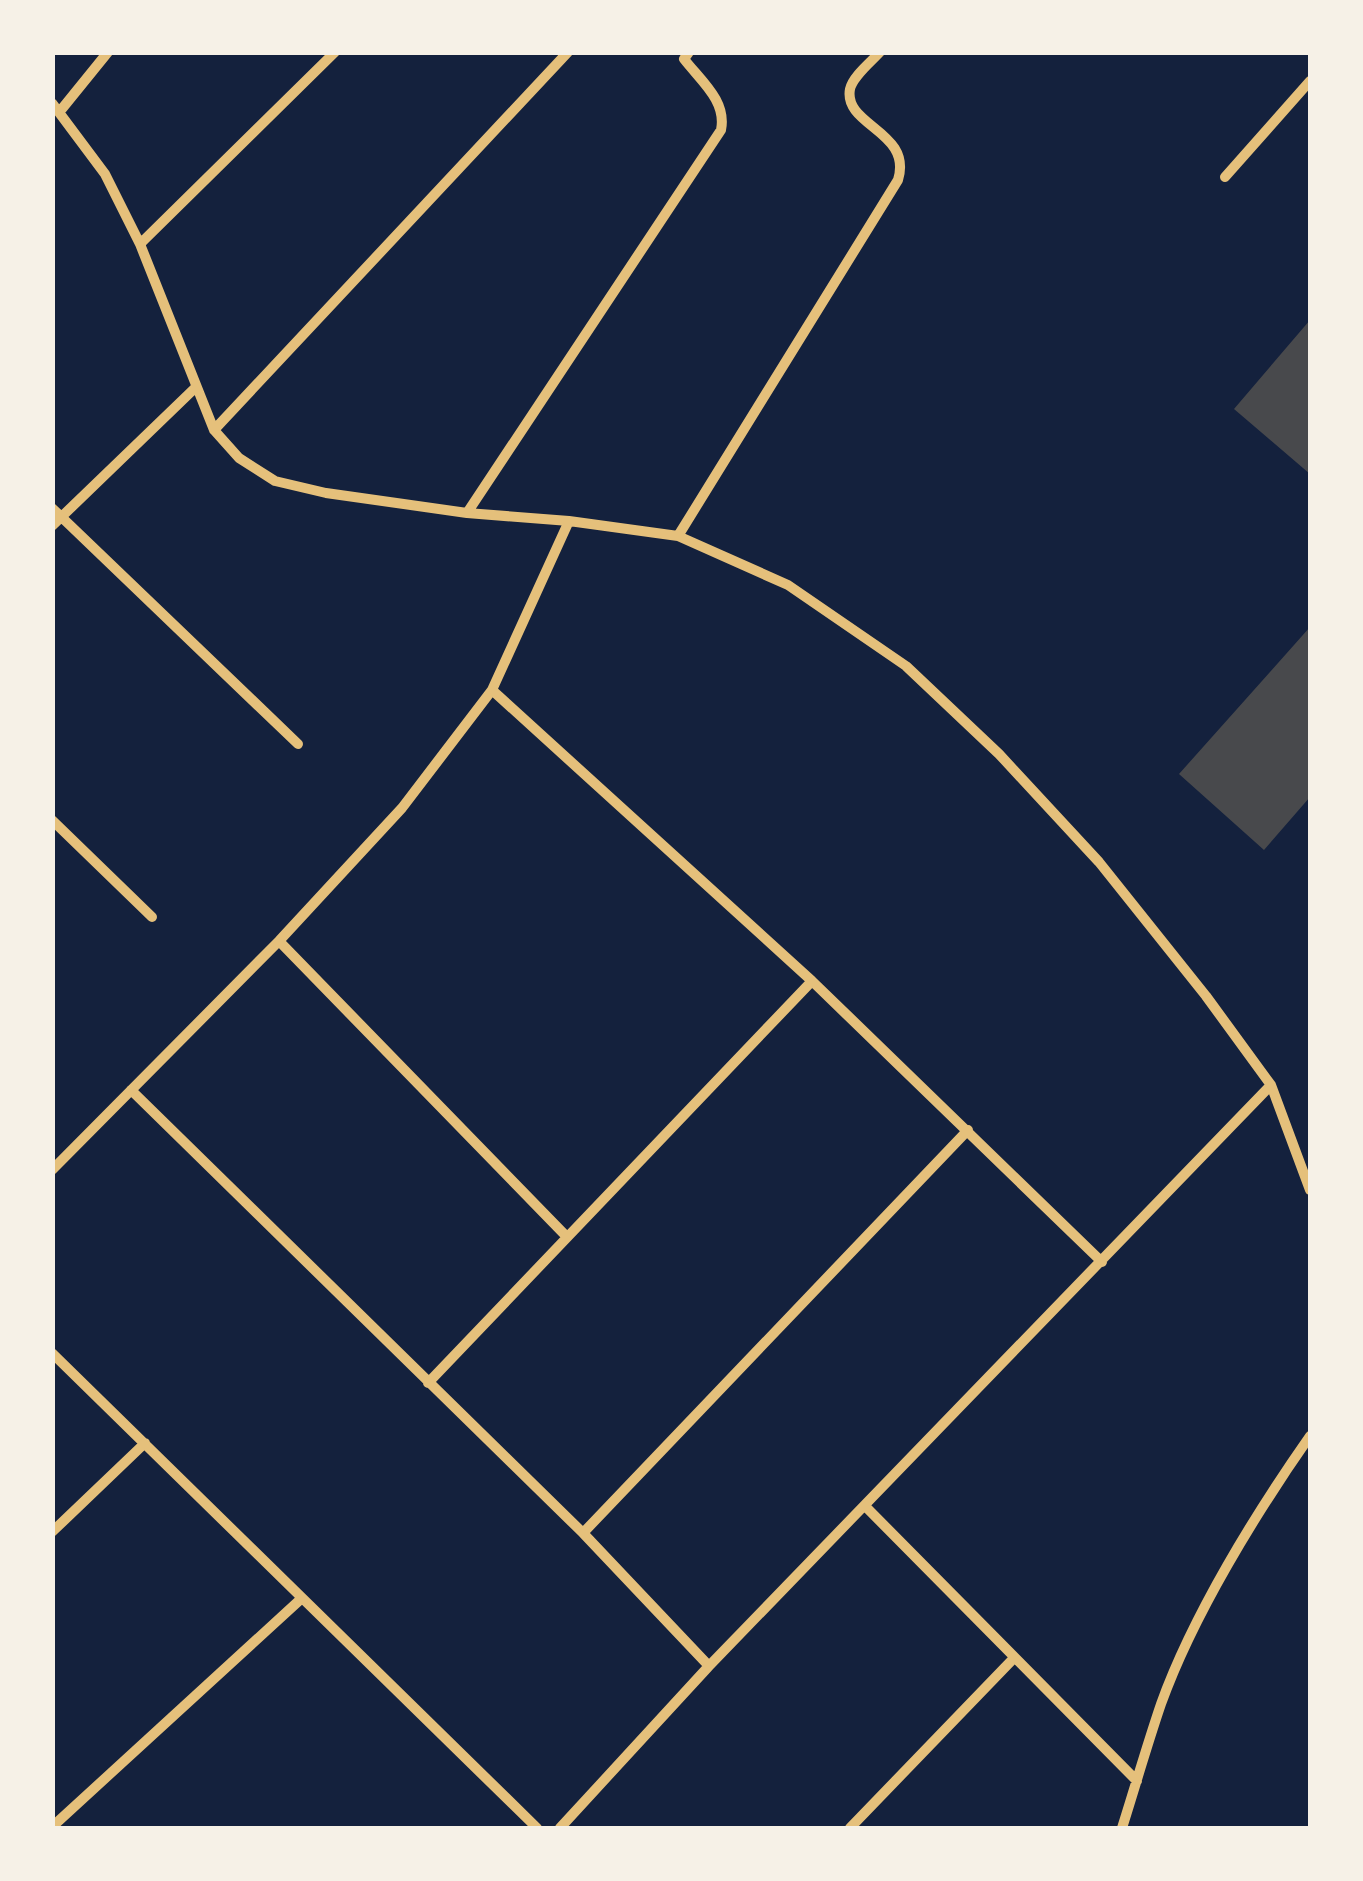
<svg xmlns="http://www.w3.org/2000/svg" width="1363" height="1881" font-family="'Varela Round',sans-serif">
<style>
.building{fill:#48494c}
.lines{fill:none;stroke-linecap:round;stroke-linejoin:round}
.minor{stroke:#e5c07b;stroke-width:10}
</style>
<rect width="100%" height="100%" fill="#14213d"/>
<!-- building -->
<path class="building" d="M1310 320V474L1234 409Z
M1310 627V797L1264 850 1179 774Z"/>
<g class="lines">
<!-- minor -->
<path class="minor" d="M52 103 105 174 140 244 214 430 239 458 275 481 326 493 467 513 569 521 678 536 788 585 906 666 999 754 1099 862 1206 996 1271 1085 1310 1190
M61 110 108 52
M1225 177 1310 81
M140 244 335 52
M214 430 568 52
M52 508 298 744
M467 513 721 130C727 101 701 81 684 59L689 52
M52 526 195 388
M678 536 898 180C913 131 843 126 850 89 853 76 871 62 880 52
M492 690 812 981 1102 1262
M52 820 152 917
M279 941 567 1237
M131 1090 583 1533 709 1666
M52 1170 279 941 402 808 492 690 569 521
M52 1353 537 1828
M428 1383 812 981
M865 1506 1137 1781
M52 1532 145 1443
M583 1533 968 1130
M52 1827 302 1598
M560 1828 709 1666 1271 1085
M850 1828 1014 1658
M1122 1828C1135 1787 1147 1745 1161 1704 1193 1615 1256 1513 1310 1436"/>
</g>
<!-- border -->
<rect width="1363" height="1881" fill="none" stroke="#f6f1e7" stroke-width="110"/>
</svg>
